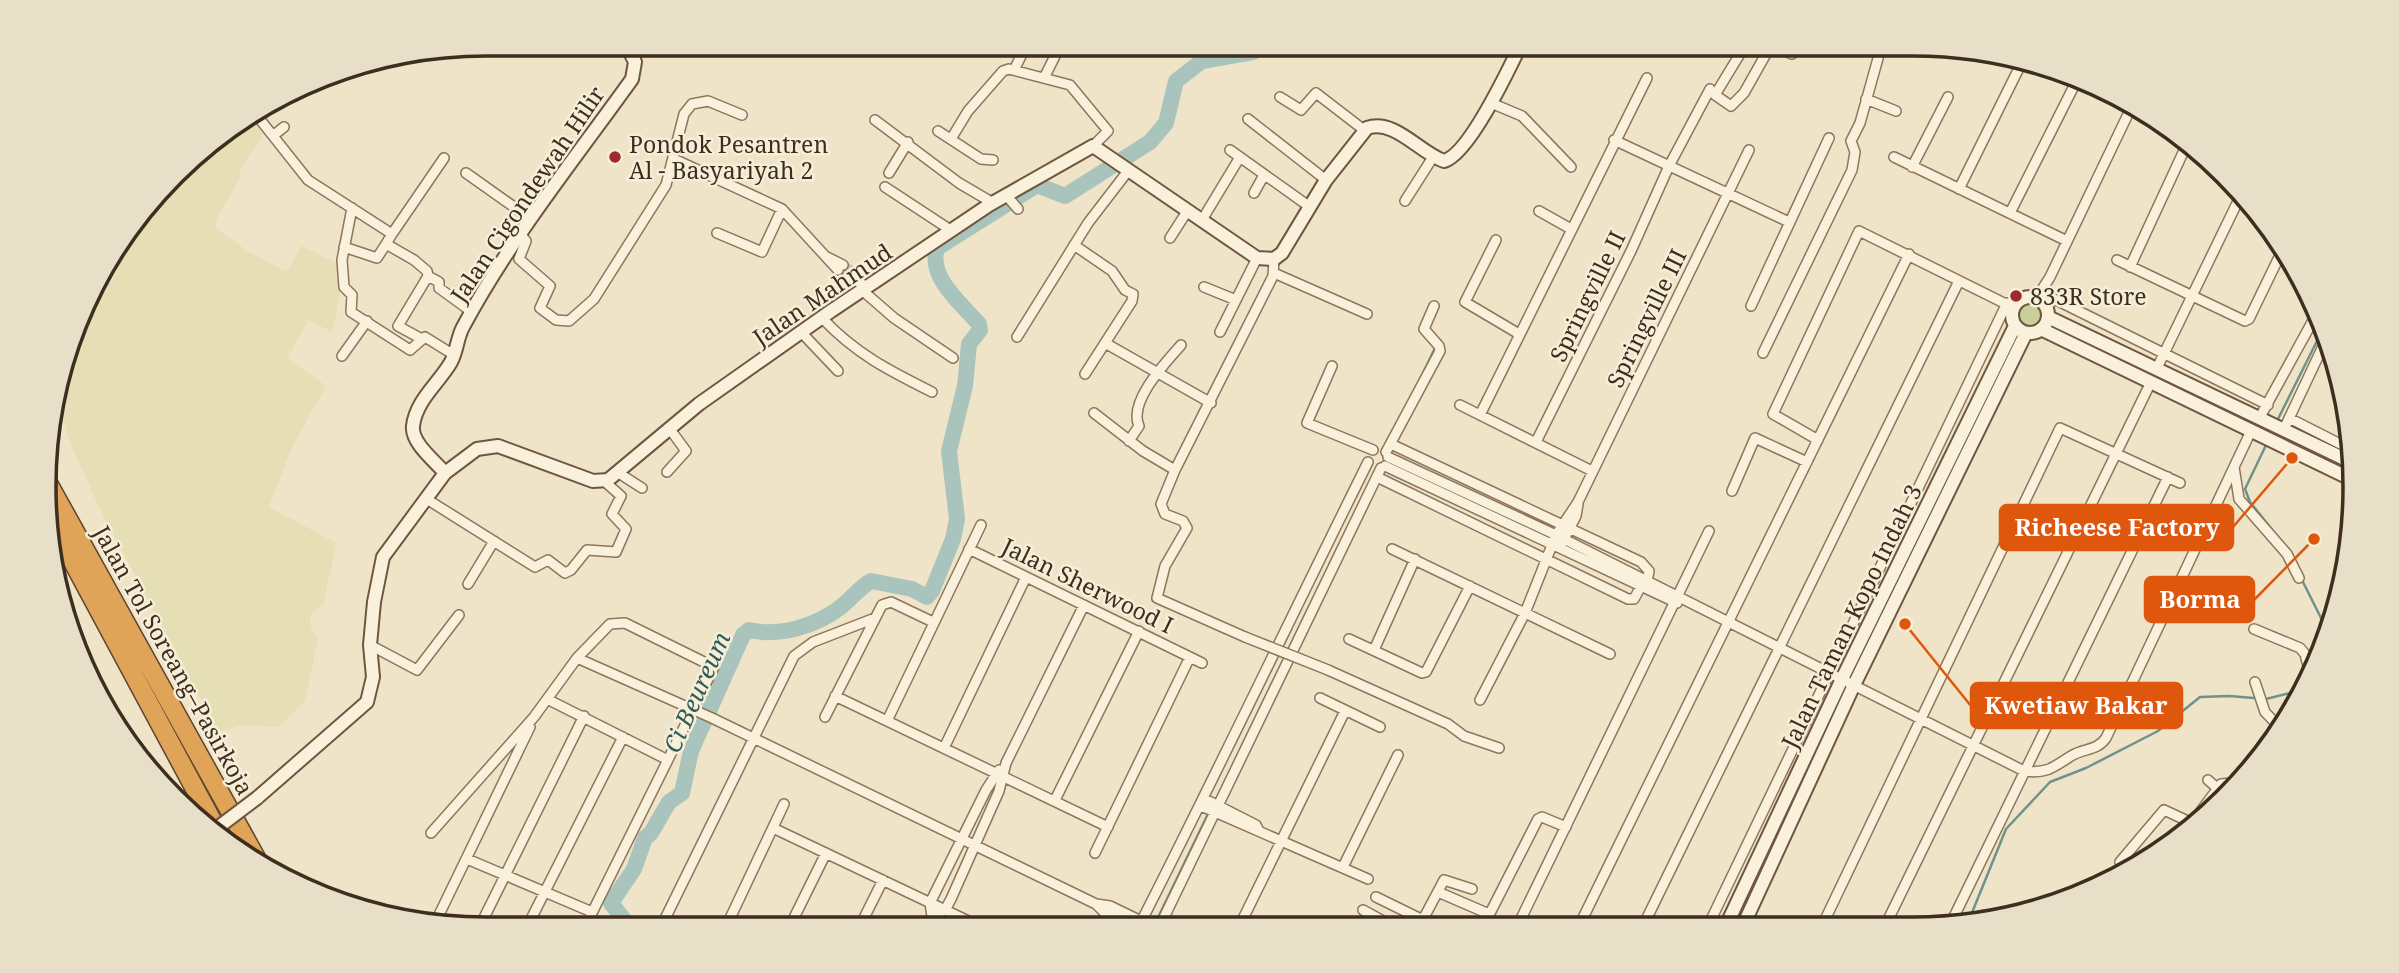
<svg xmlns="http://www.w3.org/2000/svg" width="2399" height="973" font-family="'Noto Serif',serif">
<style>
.farmland{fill:#e6deb5}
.green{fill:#c9cf9b}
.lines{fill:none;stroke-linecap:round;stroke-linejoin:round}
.stream{stroke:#6f938a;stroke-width:2.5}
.river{stroke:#a9c4bc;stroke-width:16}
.street-tunnel{stroke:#ccc0a6;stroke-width:9;stroke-dasharray:9 4.5;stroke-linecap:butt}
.street-casing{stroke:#8d765c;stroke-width:12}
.secondary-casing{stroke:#6f573f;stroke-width:16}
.highway-casing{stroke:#5b4430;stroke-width:21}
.street{stroke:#faf1dc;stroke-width:9}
.secondary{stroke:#faf1dc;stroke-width:12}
.highway{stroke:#e0a458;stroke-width:18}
.street-bridge-casing{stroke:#8d765c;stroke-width:12;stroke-linecap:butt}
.secondary-bridge-casing{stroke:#6f573f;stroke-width:16;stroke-linecap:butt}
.street-bridge{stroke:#faf1dc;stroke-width:9}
.secondary-bridge{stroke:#faf1dc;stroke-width:12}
.poi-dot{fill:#9e2a2b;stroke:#f7eed8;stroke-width:2.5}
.labels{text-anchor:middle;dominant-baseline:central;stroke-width:5;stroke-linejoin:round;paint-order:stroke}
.poi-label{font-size:23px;fill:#3d2e20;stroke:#f7eed8;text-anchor:start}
.street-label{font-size:23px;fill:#3d2e20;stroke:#f7eed8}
.water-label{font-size:24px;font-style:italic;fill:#2f5d5a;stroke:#f7eed8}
.rim{fill:none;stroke:#3d2e20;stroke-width:3.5}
.leader{fill:none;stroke:#df570d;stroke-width:2.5}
.callout-dot{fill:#df570d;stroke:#f7eed8;stroke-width:2.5}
.callout{fill:#df570d;stroke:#df570d;stroke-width:2.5}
.callout-label{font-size:24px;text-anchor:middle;font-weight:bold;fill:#fff}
</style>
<rect width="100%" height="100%" fill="#f0e4c8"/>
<!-- farmland -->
<path class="farmland" d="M251 121 266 130 239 171 241 176 216 220V228L246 250 286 272 302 246 339 264 340 297 332 332 308 320 288 358 326 386 292 447 269 507 336 543 323 606 315 610 310 616 311 629 318 639 305 701 278 727 244 725 218 732 99 507 72 447 57 400 88 310 112 281 122 258 125 238 195 153Z"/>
<!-- green -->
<path class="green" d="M2018 316a14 14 0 1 1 28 0a14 14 0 1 1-28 0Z"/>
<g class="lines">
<!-- stream -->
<path class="stream" d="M1417 386 1435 348
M2277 421 2321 333
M2267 443 2245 489 2250 502 2286 547
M2301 578 2322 620 2326 641
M1240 750 1339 545
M1967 925 2006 829 2050 782 2086 768 2158 731 2200 697 2229 696 2266 699 2290 693 2306 680
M1153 928 1208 814"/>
<!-- river -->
<path class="river" d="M631 929 611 903 634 869 645 838 651 833 669 802 682 793 691 751 743 635 749 630C780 637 817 626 842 606 852 598 859 588 871 581L912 589 927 597 932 591 953 539 957 519 949 451 965 386 969 344 980 330 979 324C961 303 928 278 937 248L1037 185 1065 196 1150 142 1166 123 1176 81 1202 61 1253 52 1261 44"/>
<!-- street-tunnel -->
<path class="street-tunnel" d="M843 265 852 271"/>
<defs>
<path id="street" d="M1001 44 1021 56 1014 70
M1746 44 1715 95 1731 106 1744 93 1771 45
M1769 44 1792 54 1800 44
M1490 45 1491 44
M1044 78 1057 52
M1280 97 1301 110 1316 93 1364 130
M1866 99 1896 111
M1491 103 1522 116 1571 167
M258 117 308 180 392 234 386 244 414 260 427 271 428 276 439 282V288L472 312
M1248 119 1326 180
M875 120 959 183 993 203
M938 131 981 159 993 160
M274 135 284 127
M951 139 968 111 1003 71 1009 69 1070 85 1108 131 1093 146
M1614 140 1789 222
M1230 150 1310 207
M1894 157 2067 241
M674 159 782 209 838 270
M1912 167 1948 97
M466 173 531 219
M889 173 908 142
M885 187 952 231
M1959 189 2022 62
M1254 193 1264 175
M1006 195 1018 209
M1405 201 1433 157
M352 208 342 260 344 287 352 295 351 312 410 350 425 337 454 355
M1539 211 1571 229
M2010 213 2077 80
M1202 220 1240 157
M717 233 762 252 782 209
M392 234 444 158
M520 234 526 241 519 259 550 286 540 308 556 320 569 321 594 299 666 185 684 114 692 104 708 101 742 115
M1170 238 1188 210
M1496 240 1465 302 1519 334
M1074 245 1112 271 1125 290 1133 294 1132 301 1105 343 1211 403
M344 247 377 258 386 244
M827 257 843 265
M2117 260 2245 321 2249 319 2281 253
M2130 267 2187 144
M1274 273 1367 314
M848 276 867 287
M1204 287 1236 300
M863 291 894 318 953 358
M2040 292 2268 405
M2036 299 2050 277 2130 110
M1751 306 1829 138
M822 318C856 354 888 370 932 392
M801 332 838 371
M1220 332 1257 258
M1017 337 1088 223 1128 171
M420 338 398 326 428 276
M1763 353 1852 170 1855 152 1851 141 1860 123 1882 44
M342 356 367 321
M1332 366 1307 423 1373 450
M2157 368 2239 199
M1085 374 1105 343
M1460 405 1592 471
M1094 413 1143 451 1175 470
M1480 415 1647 78
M2260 417 2316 315
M2289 418 2352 450
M2284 429 2324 344
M1818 440 1773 414 1859 231 2014 308
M1129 441 1139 426C1128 402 1165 363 1181 345
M1536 442 1631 251 1669 166 1710 89
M1393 445 1641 562 1649 571 1647 581
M1386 452 1440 351 1439 346 1424 329 1434 306
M1388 457 1556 535 2024 771C2047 774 2054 767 2071 756 2084 748 2097 751 2106 738L2251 431
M1385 466 1677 603
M2234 467 2239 499 2287 554 2299 578
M617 472 642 488
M667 472 686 451 669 428
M1377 477 1628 599H1634L1640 588
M1732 491 1755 438 1807 462
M425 498 535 567 548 560 565 573 571 570 587 550 616 552 626 529 612 514 621 496 604 481
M1561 545 1576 516 1578 504
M969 549 1202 663
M1392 549 1610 654
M468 584 494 541
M2254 629 2300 648 2305 654 2310 674
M1245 637 1157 598 1165 566 1187 528 1183 521 1165 514 1161 504 1175 470 1273 276 1274 259
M1349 639 1422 673 1426 672 1470 586
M370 645 417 670 459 615
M1374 650 1415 559
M577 658 712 718 1096 904
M1328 670 1448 724 1464 736 1499 748
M2255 682 2265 712 2282 730
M835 696 1108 827
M1320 698 1380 727
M547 699 668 760
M1480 700 1525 613 1556 535 1578 502 1749 150
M825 717 882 605 891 602 933 622
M887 721 981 525
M944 748 1026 577
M2208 780 2217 788
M1205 799 1256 825 1259 831
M1055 800 1139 631
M1201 806 1368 879
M773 828 983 928
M431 833 534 717 577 658 610 624 625 623 714 667 584 929
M1095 853 1190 657
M467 859 592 912
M1343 867 1398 755
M2128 870 2120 862 2164 810 2192 823 2221 784 2232 783 2254 763
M1438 892 1489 914
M1376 897 1423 920
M1363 910 1394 927
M932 916 945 910 951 899 999 791 1006 763 1084 605
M436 921 530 727
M1950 925 2168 477
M1579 926 1909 254
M1643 926 1959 281
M1708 926 2007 303
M1822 926 2060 428 2180 483
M1885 926 2151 382
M1239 927 1345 711
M1419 927 1444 880 1472 889
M1483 927 1538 819 1542 817 1566 827
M1517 927 1709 531
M479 928 584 716
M789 928 826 853
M859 928 883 880
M926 928 932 916 930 903 986 790 999 770
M1135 928 1106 914 1096 904 1110 906 1141 921
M1138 928C1217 773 1291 617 1368 462
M1159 928 1381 468
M526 929 623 737
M660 929 794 656 813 642 875 618
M725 929 784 804"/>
<path id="secondary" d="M1900 44 1917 45
M2012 315a18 18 0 1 1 36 0a18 18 0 1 1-36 0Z
M2048 317 2353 463
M2041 329 2351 479
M445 473C435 461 411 443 413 426 416 400 439 383 451 362 457 351 457 338 463 327 510 239 574 160 632 79L635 62 626 44
M257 798 367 702 373 677 370 645 374 602 383 557 445 473 477 449 498 446 593 481 608 480 699 404 831 311 989 205 1093 146 1257 258 1274 259 1282 253 1326 180 1367 128C1394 118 1420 153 1444 161 1469 154 1509 69 1521 44
M1726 926 1841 681 2015 326
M1743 926 1853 687 2026 333"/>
<path id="highway" d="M49 485 256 858
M51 521 223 841"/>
</defs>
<!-- street casing -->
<use href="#street" class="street-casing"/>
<!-- secondary casing -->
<use href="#secondary" class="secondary-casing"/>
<!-- highway casing -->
<use href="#highway" class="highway-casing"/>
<!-- street -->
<use href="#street" class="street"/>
<!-- secondary -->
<use href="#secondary" class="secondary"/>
<!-- highway -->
<use href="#highway" class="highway"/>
<defs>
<path id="street-bridge" d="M1245 637 1328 670"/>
<path id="secondary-bridge" d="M212 832 257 798"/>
</defs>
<!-- street-bridge casing -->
<use href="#street-bridge" class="street-bridge-casing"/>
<!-- secondary-bridge casing -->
<use href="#secondary-bridge" class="secondary-bridge-casing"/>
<!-- street-bridge -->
<use href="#street-bridge" class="street-bridge"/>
<!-- secondary-bridge -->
<use href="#secondary-bridge" class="secondary-bridge"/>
</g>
<!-- markers -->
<g class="poi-dot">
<circle cx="615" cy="157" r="7"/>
<circle cx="2016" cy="296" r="7"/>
</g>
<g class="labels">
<!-- poi labels -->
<g class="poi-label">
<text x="629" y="144">Pondok Pesantren<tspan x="629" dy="26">Al - Basyariyah 2</tspan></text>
<text x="2030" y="296">833R Store</text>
</g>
<!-- street labels -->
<g class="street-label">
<text transform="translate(527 194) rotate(-56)">Jalan Cigondewah Hilir</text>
<text transform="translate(822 294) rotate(-34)">Jalan Mahmud</text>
<text transform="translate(1587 296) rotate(-64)">Springville II</text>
<text transform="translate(1646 318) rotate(-64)">Springville III</text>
<text transform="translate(1088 585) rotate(26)">Jalan Sherwood I</text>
<text transform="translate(1851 616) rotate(-64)">Jalan Taman Kopo Indah 3</text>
<text transform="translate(174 660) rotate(61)">Jalan Tol Soreang–Pasirkoja</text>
</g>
<!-- water labels -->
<g class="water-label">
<text transform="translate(696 692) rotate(-66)">Ci Beureum</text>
</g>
</g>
<!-- crop -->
<path d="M0 0H2399V973H0ZM486 56H1913A430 430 0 0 1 2343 486V487A430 430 0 0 1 1913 917H486A430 430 0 0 1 56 487V486A430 430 0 0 1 486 56Z" fill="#e8dfc9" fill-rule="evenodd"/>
<path class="rim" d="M486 56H1913A430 430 0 0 1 2343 486V487A430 430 0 0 1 1913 917H486A430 430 0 0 1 56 487V486A430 430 0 0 1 486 56Z"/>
<!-- callouts -->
<path class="leader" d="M2292 458L2233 527M2314 539L2254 600M1905 624L1971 706"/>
<g class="callout-dot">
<circle cx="2292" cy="458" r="7"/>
<circle cx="2314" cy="539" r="7"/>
<circle cx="1905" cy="624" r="7"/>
</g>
<g class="callout">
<rect x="2000" y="505" width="233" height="45" rx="7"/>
<rect x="2145" y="577" width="109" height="45" rx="7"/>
<rect x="1971" y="683" width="211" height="45" rx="7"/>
</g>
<g class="callout-label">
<text x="2117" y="536">Richeese Factory</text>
<text x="2200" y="608">Borma</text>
<text x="2076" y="714">Kwetiaw Bakar</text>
</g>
</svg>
